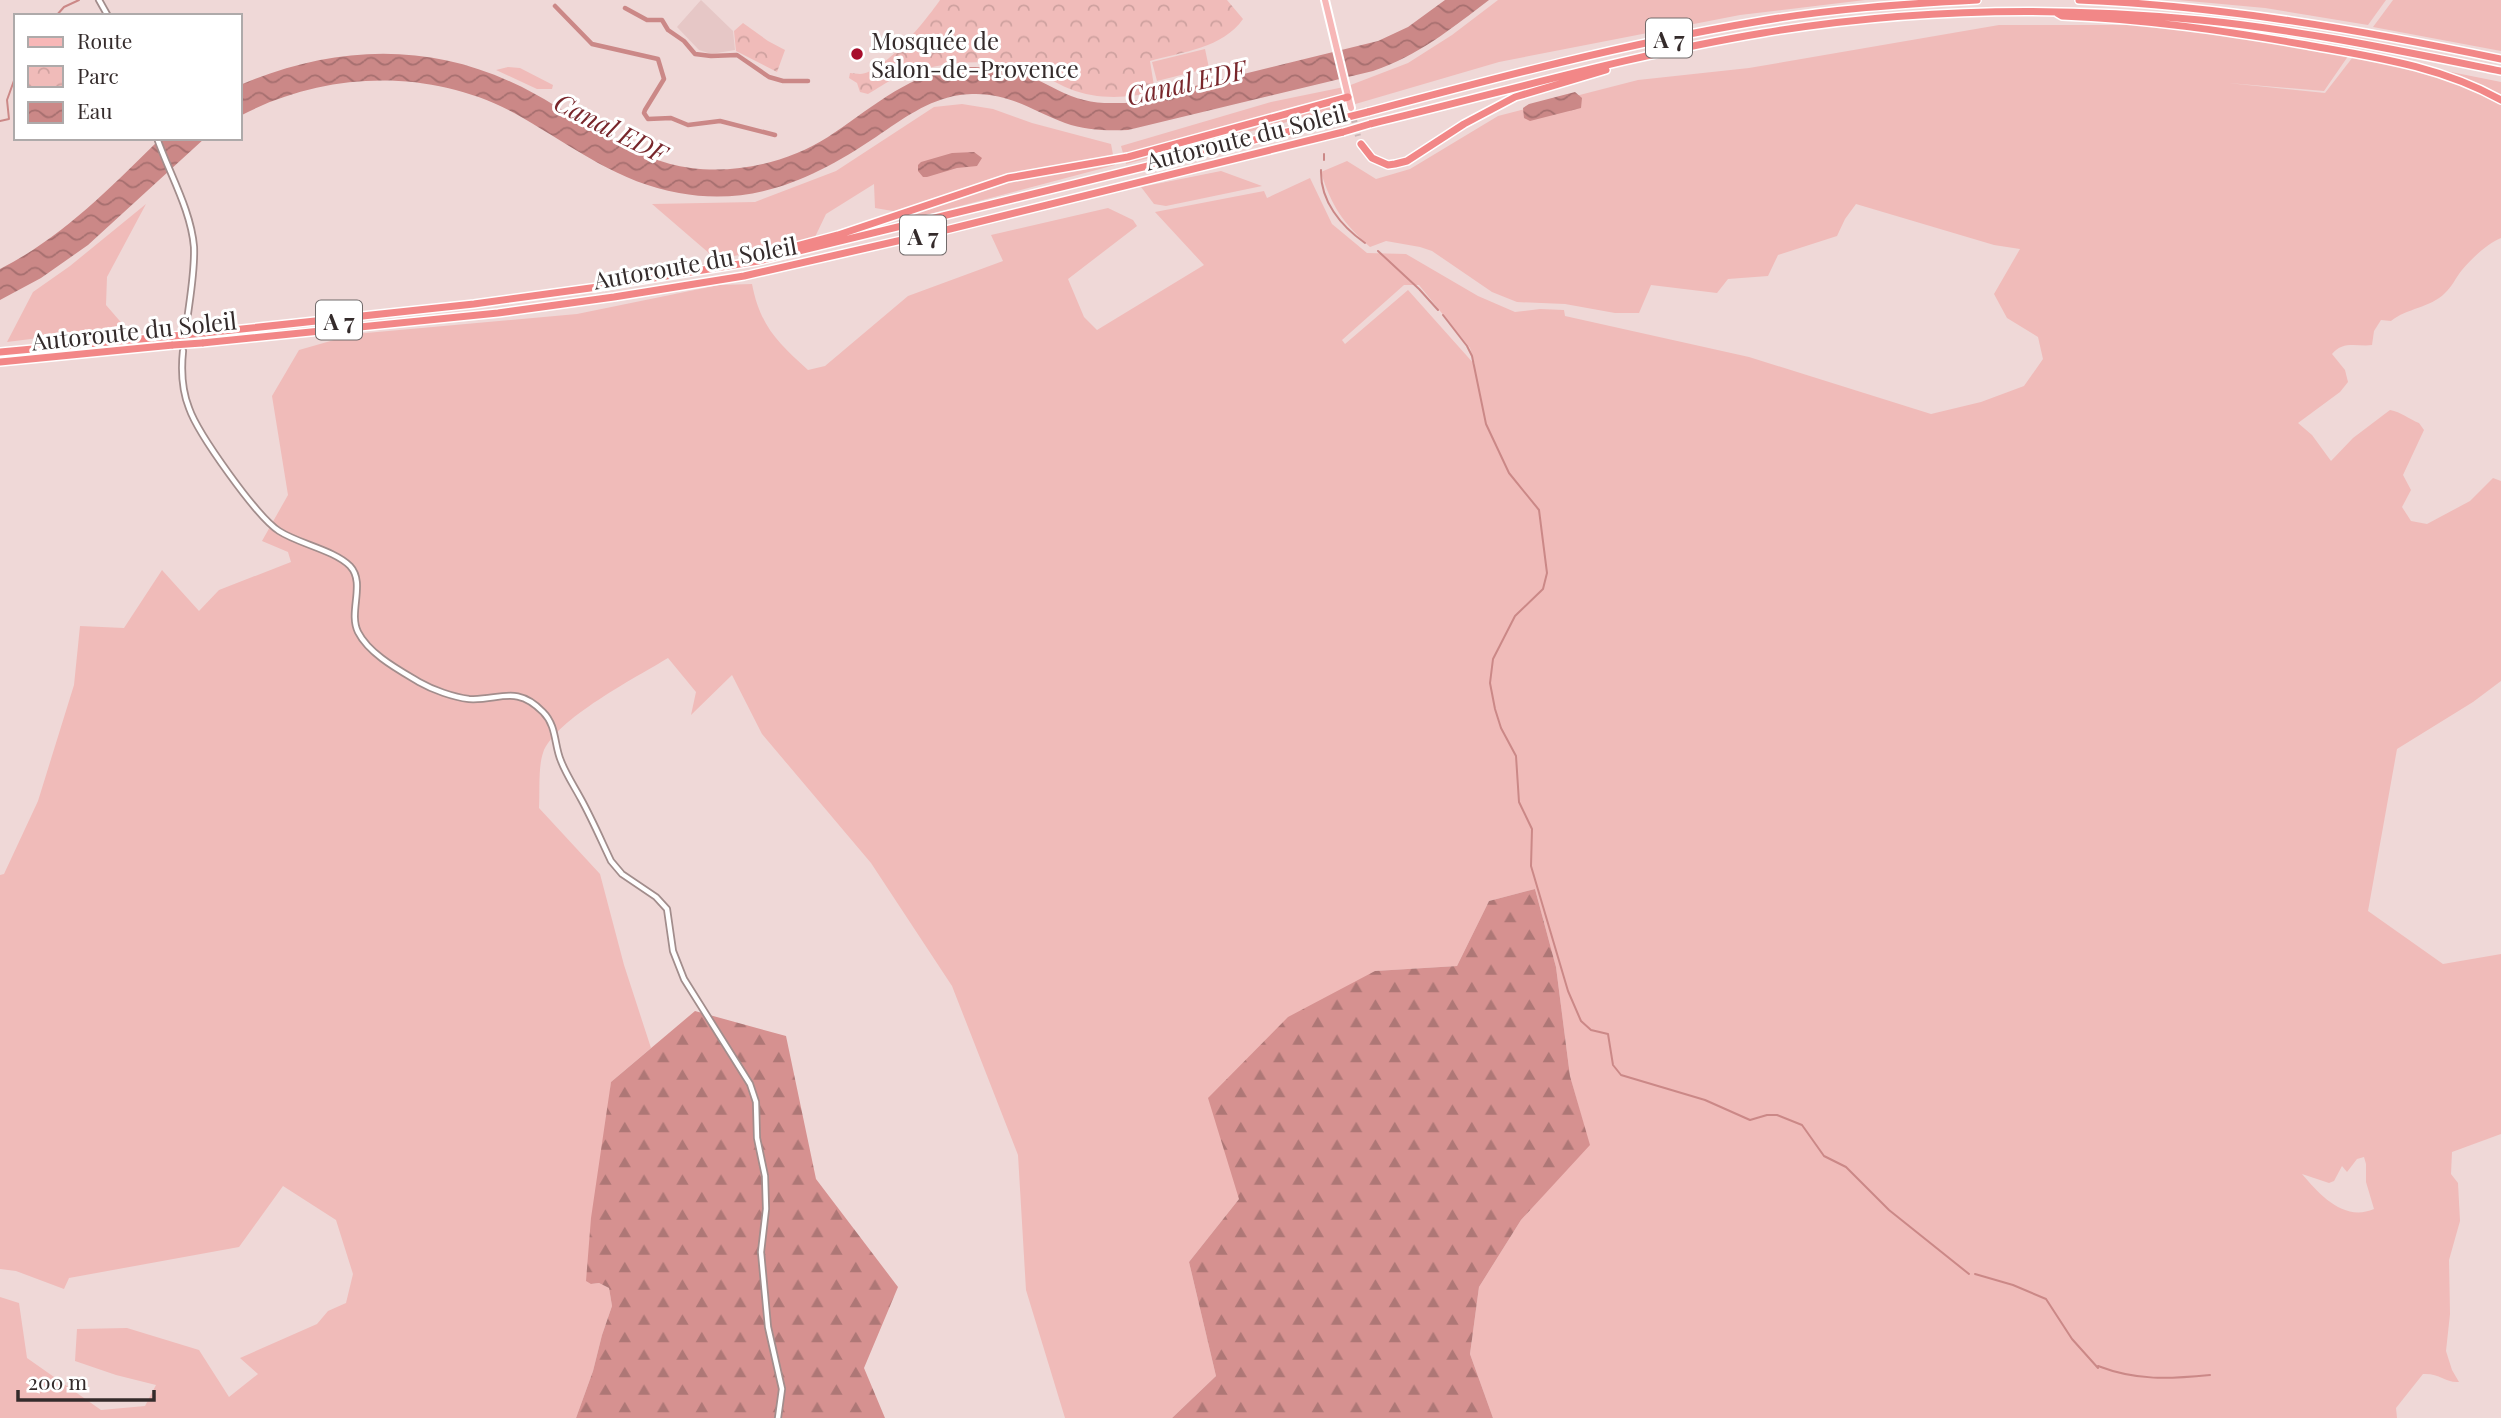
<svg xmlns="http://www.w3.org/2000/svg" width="2501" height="1418" font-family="'Playfair Display',serif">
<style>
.built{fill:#e6c7c6}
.grass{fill:#f0bbb9;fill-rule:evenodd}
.forest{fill:url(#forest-firs)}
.park{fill:url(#park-crowns)}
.water{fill:url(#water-waves)}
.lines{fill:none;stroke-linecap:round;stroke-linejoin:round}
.stream{stroke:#cb8887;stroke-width:2}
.canal{stroke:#cb8887;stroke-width:4.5}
.primary-tunnel{stroke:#cab5b5;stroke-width:6;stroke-dasharray:6 3;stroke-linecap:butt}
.tertiary-casing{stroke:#a28d8c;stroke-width:8}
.primary-casing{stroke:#fff;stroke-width:10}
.motorway-casing{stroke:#fff;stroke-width:10}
.tertiary{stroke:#fff;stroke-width:4.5}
.primary{stroke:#f7b7b7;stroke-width:6}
.motorway{stroke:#f28787;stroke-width:7}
.motorway-bridge-casing{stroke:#fff;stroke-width:10;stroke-linecap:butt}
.motorway-bridge{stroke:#f28787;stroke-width:7}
.poi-dot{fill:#a70d2b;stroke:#fff;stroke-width:2.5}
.labels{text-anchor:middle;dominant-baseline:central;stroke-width:6;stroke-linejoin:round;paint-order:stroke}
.shield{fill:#fff;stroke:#716b6b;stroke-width:2}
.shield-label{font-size:23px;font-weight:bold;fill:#342b2b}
.poi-label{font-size:24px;fill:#342b2b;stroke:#fff;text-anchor:start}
.street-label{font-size:24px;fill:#342b2b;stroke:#fff}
.water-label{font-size:26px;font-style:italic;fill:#78262b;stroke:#fff}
</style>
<defs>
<pattern id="forest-firs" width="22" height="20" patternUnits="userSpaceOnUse" patternTransform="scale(1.75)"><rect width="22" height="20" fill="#d69190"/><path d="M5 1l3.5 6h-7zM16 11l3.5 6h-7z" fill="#ae7776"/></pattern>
<pattern id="park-crowns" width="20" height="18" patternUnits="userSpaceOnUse" patternTransform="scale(1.75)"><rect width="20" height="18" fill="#f0bbb9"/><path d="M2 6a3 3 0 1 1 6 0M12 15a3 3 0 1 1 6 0" fill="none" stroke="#cea19f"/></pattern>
<pattern id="water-waves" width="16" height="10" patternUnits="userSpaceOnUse" patternTransform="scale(1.75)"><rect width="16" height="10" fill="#cb8887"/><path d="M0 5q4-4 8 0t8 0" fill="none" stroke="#a66f6f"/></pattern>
</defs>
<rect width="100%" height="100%" fill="#efd8d7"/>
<!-- built -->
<path class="built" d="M701 0 733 31 735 50 711 54 699 50 677 27Z"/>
<!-- grass -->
<path class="grass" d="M1498 0H1865L1740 15 1499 62 1352 105 1348 86 1408 63 1452 35Z
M2178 0H2386L2368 25 2265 8Z
M2393 0H2501V51L2373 27Z
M1999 25H2168L2353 49 2324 91 2228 83 2325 93 2356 53 2501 82V238C2487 244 2472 258 2462 270 2456 277 2452 287 2445 293 2430 308 2407 308 2391 321L2381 320 2374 331 2372 345C2358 347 2343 340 2332 354L2345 370 2348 382 2340 392 2298 423 2312 435 2331 461 2353 438 2390 410C2401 412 2409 419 2419 423L2424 430 2403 475 2411 490 2402 507 2411 521 2427 524 2470 501 2493 478 2501 481V681L2473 702 2397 749 2368 911 2443 964 2501 954V1134L2452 1152 2451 1174 2458 1183 2460 1221 2449 1260 2450 1314 2446 1351 2452 1370 2459 1382C2445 1383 2440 1373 2423 1374L2396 1408 2397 1418H1493L1470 1354 1479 1287 1521 1220 1589 1144 1570 1076 1556 967 1535 889 1489 901 1457 966 1375 971 1239 1199 1189 1262 1216 1376 1172 1418H1065L1026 1290 1018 1155 952 986 871 863 762 734 732 675 691 715 696 692 668 658C637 677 555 719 543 753 538 767 540 793 539 808L600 874 624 965 651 1048 611 1082 591 1284 599 1283 609 1288 612 1306 602 1335 593 1371 576 1418H0V1297L19 1303 27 1358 101 1410 145 1406 156 1385 116 1375 75 1361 77 1329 127 1328 199 1350 229 1397 258 1374 240 1358 317 1324 328 1311 346 1303 353 1274 336 1220 283 1186 239 1247 69 1278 64 1289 16 1271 0 1269V875L4 874 38 801 74 685 80 626 124 628 162 570 199 611 219 590 291 562 288 552 262 541 288 495 272 396 299 350 355 334 577 314 719 285 752 284C760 326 778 343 808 370L825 366 908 296 1003 261 991 235 1108 208 1133 220 1137 226 1068 279 1084 317 1097 330 1204 265 1155 212 1264 191 1267 198 1310 178 1332 224 1367 253 1406 254 1478 296 1515 312 1540 309 1564 310 1565 316 1749 357 1931 414 1981 402 2024 386 2043 359 2038 337 2007 318 1994 294 2020 249 1994 245 1856 204 1845 219 1837 236 1778 255 1768 276 1728 279 1717 293 1651 285 1639 313H1615L1565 304 1517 302 1492 292 1432 251 1420 247 1386 241 1370 247C1344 224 1331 206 1321 172L1347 161 1376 179 1410 169 1498 116 1638 80 1749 68ZM1404 285H1419L1470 348 1475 365 1408 290 1345 344 1342 340ZM2364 1157 2366 1164V1182L2374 1209C2344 1222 2320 1195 2302 1174L2329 1183 2334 1181 2342 1166 2347 1172 2357 1159Z
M1205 49 1209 68 1157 81 1152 62Z
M508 67 520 68 553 85 552 89H537L496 70Z
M1344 87 1348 106 1126 164 1121 146 1271 102Z
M962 104 993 109 1032 123 1111 144 1115 165 922 216 875 208 874 184 826 214 815 237 717 260 652 204 755 202 836 171 934 107Z
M1221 171 1262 186 1166 206 1154 204 1141 187Z
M146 204 107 277 106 305 125 327 7 342 33 292 70 266Z"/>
<!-- forest -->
<path class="forest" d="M1535 889 1556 967 1570 1076 1590 1145 1521 1220 1479 1287 1470 1354 1493 1418H1172L1216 1376 1189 1262 1239 1199 1208 1098 1288 1017 1375 971 1457 966 1489 901Z
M695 1011 786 1036 816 1179 898 1287 864 1368 885 1418H576L593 1371 602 1335 612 1306 609 1288 599 1283 591 1284 586 1281 591 1218 611 1082Z"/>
<!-- park -->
<path class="park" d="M940 0H1227L1243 19C1223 48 1182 52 1150 61L1155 92C1128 98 1097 100 1070 89 1054 83 1039 71 1022 67 979 58 936 62 896 78 886 82 877 89 868 94L860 92 857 83 849 78 850 73C853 73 857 74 860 74 884 73 927 19 940 0Z
M743 23 768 41 785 50 777 72 736 51 734 31Z"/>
<!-- water -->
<path class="water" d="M1445 0H1489C1452 28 1418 56 1373 71L1128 130C1106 131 1085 130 1065 123 1027 109 1005 89 960 95 927 100 903 119 876 137 815 178 754 207 679 193 620 183 573 147 523 118 436 67 327 70 240 116V85C339 43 439 41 535 94 586 122 632 160 691 168 738 174 789 162 828 137 868 111 904 77 952 69 980 64 1010 69 1035 79 1052 86 1066 96 1084 100 1097 104 1111 103 1126 103L1378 41 1408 27Z
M1575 92 1582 98 1581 108 1530 121 1524 118 1523 108 1529 104Z
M161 138H205L88 245 41 278 0 300V269C63 237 111 187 161 138Z
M974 152 982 158 977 166 957 168 927 177H923L918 171V165L921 162 952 153Z"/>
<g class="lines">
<!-- stream -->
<path class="stream" d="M56 16 64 7 79 0
M0 121 9 119 7 100 16 75
M1324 160V154
M1321 170C1320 201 1341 226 1365 243
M1378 251 1419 289 1438 310
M1443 315 1467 346 1472 356 1486 424 1509 473 1539 510 1547 573 1543 589 1515 616 1493 659 1490 683 1495 709 1501 728 1516 756 1519 802 1532 829 1531 866 1568 991 1581 1021 1591 1030 1608 1034 1613 1065 1621 1075 1705 1100 1750 1120 1767 1115H1777L1802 1125 1824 1156 1846 1167 1889 1210 1969 1274
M1975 1274 2013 1285 2046 1299 2072 1339 2098 1368
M2098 1366C2137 1381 2169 1379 2210 1375"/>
<!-- canal -->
<path class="canal" d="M555 6 592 44 658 59 664 79 645 110 644 113 648 119 671 118 688 125 720 121 775 135
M625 8 647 20H662L668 30 684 41 695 54 711 56 737 55 769 77 783 81H808"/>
<!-- primary-tunnel -->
<path class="primary-tunnel" d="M1351 108 1358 136"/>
<defs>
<path id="tertiary" d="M99 0 108 16
M157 138C169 173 191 210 194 247 195 274 189 302 186 329
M183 351C181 370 182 390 189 408 198 434 257 517 279 531 299 544 334 550 350 566 366 583 348 612 358 632 369 654 399 670 419 682 433 690 453 697 469 699 499 701 516 684 543 712 557 726 554 745 561 761 566 774 574 786 581 799 592 819 601 840 611 861L622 874 656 897 667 909 673 951 684 979 750 1084 756 1102 757 1138 765 1176 766 1209 761 1252 768 1327 782 1389 778 1418"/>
<path id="primary" d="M1325 0 1351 108"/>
<path id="motorway" d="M2079 0C2222 6 2361 30 2501 59
M2057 13 2062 16C2145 19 2226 31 2307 45 2374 57 2440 66 2501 100
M1368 112C1496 78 1624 44 1755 22 1829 9 1903 4 1977 0
M1370 124C1501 93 1630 55 1763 33 1906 9 2056 6 2200 20 2301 30 2401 51 2501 71
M1361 144 1372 158 1388 165 1395 164 1407 161 1464 124 1515 97 1606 70
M760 259 763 255 838 235 1008 178 1128 157 1348 97
M204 333 474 304 605 286 758 261 1340 119
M202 343 498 313 614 297 744 276 950 229 1343 132
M0 352 173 336
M0 362 173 345"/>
</defs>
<!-- tertiary casing -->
<use href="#tertiary" class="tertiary-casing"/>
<!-- primary casing -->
<use href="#primary" class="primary-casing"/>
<!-- motorway casing -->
<use href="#motorway" class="motorway-casing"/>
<!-- tertiary -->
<use href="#tertiary" class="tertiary"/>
<!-- primary -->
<use href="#primary" class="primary"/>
<!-- motorway -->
<use href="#motorway" class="motorway"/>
<defs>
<path id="motorway-bridge" d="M1340 119 1368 112
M1343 132 1370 124
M173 336 204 333
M173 345 202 343"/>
</defs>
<!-- motorway-bridge casing -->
<use href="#motorway-bridge" class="motorway-bridge-casing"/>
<!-- motorway-bridge -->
<use href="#motorway-bridge" class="motorway-bridge"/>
</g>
<!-- markers -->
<circle class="poi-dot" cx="857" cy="54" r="7"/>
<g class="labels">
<!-- shield labels -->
<g class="shield">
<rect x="1646" y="18.5" width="46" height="39" rx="5"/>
<rect x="900" y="215.5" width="46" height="39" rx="5"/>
<rect x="316" y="300.5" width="46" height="39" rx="5"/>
</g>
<g class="shield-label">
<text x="1669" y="38">A 7</text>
<text x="923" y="235">A 7</text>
<text x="339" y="320">A 7</text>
</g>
<!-- poi labels -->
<g class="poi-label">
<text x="871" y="40">Mosquée de<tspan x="871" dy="28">Salon-de-Provence</tspan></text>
</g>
<!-- street labels -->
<g class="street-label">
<text transform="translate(1246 136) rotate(-14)">Autoroute du Soleil</text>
<text transform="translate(695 262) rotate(-10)">Autoroute du Soleil</text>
<text transform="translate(134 330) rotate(-6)">Autoroute du Soleil</text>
</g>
<!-- water labels -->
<g class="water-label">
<text transform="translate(1186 82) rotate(-13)">Canal EDF</text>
<text transform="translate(611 127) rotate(27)">Canal EDF</text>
</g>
</g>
<!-- legend -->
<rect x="14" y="14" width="228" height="126" fill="#ffffff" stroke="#aeaaaa" stroke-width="2"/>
<rect x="28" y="37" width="35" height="10" fill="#f7b7b7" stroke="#aeaaaa" stroke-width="2"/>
<text x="77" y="49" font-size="21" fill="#342b2b">Route</text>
<rect x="28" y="66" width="35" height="21" fill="url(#park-crowns)" stroke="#aeaaaa" stroke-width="2"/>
<text x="77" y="84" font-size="21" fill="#342b2b">Parc</text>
<rect x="28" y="102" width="35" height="21" fill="url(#water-waves)" stroke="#aeaaaa" stroke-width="2"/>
<text x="77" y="119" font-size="21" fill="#342b2b">Eau</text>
<!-- scale -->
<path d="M18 1390v10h136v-10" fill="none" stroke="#342b2b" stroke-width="3.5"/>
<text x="28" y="1390" font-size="21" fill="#342b2b" stroke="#ffffff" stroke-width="5" paint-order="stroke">200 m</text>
</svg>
